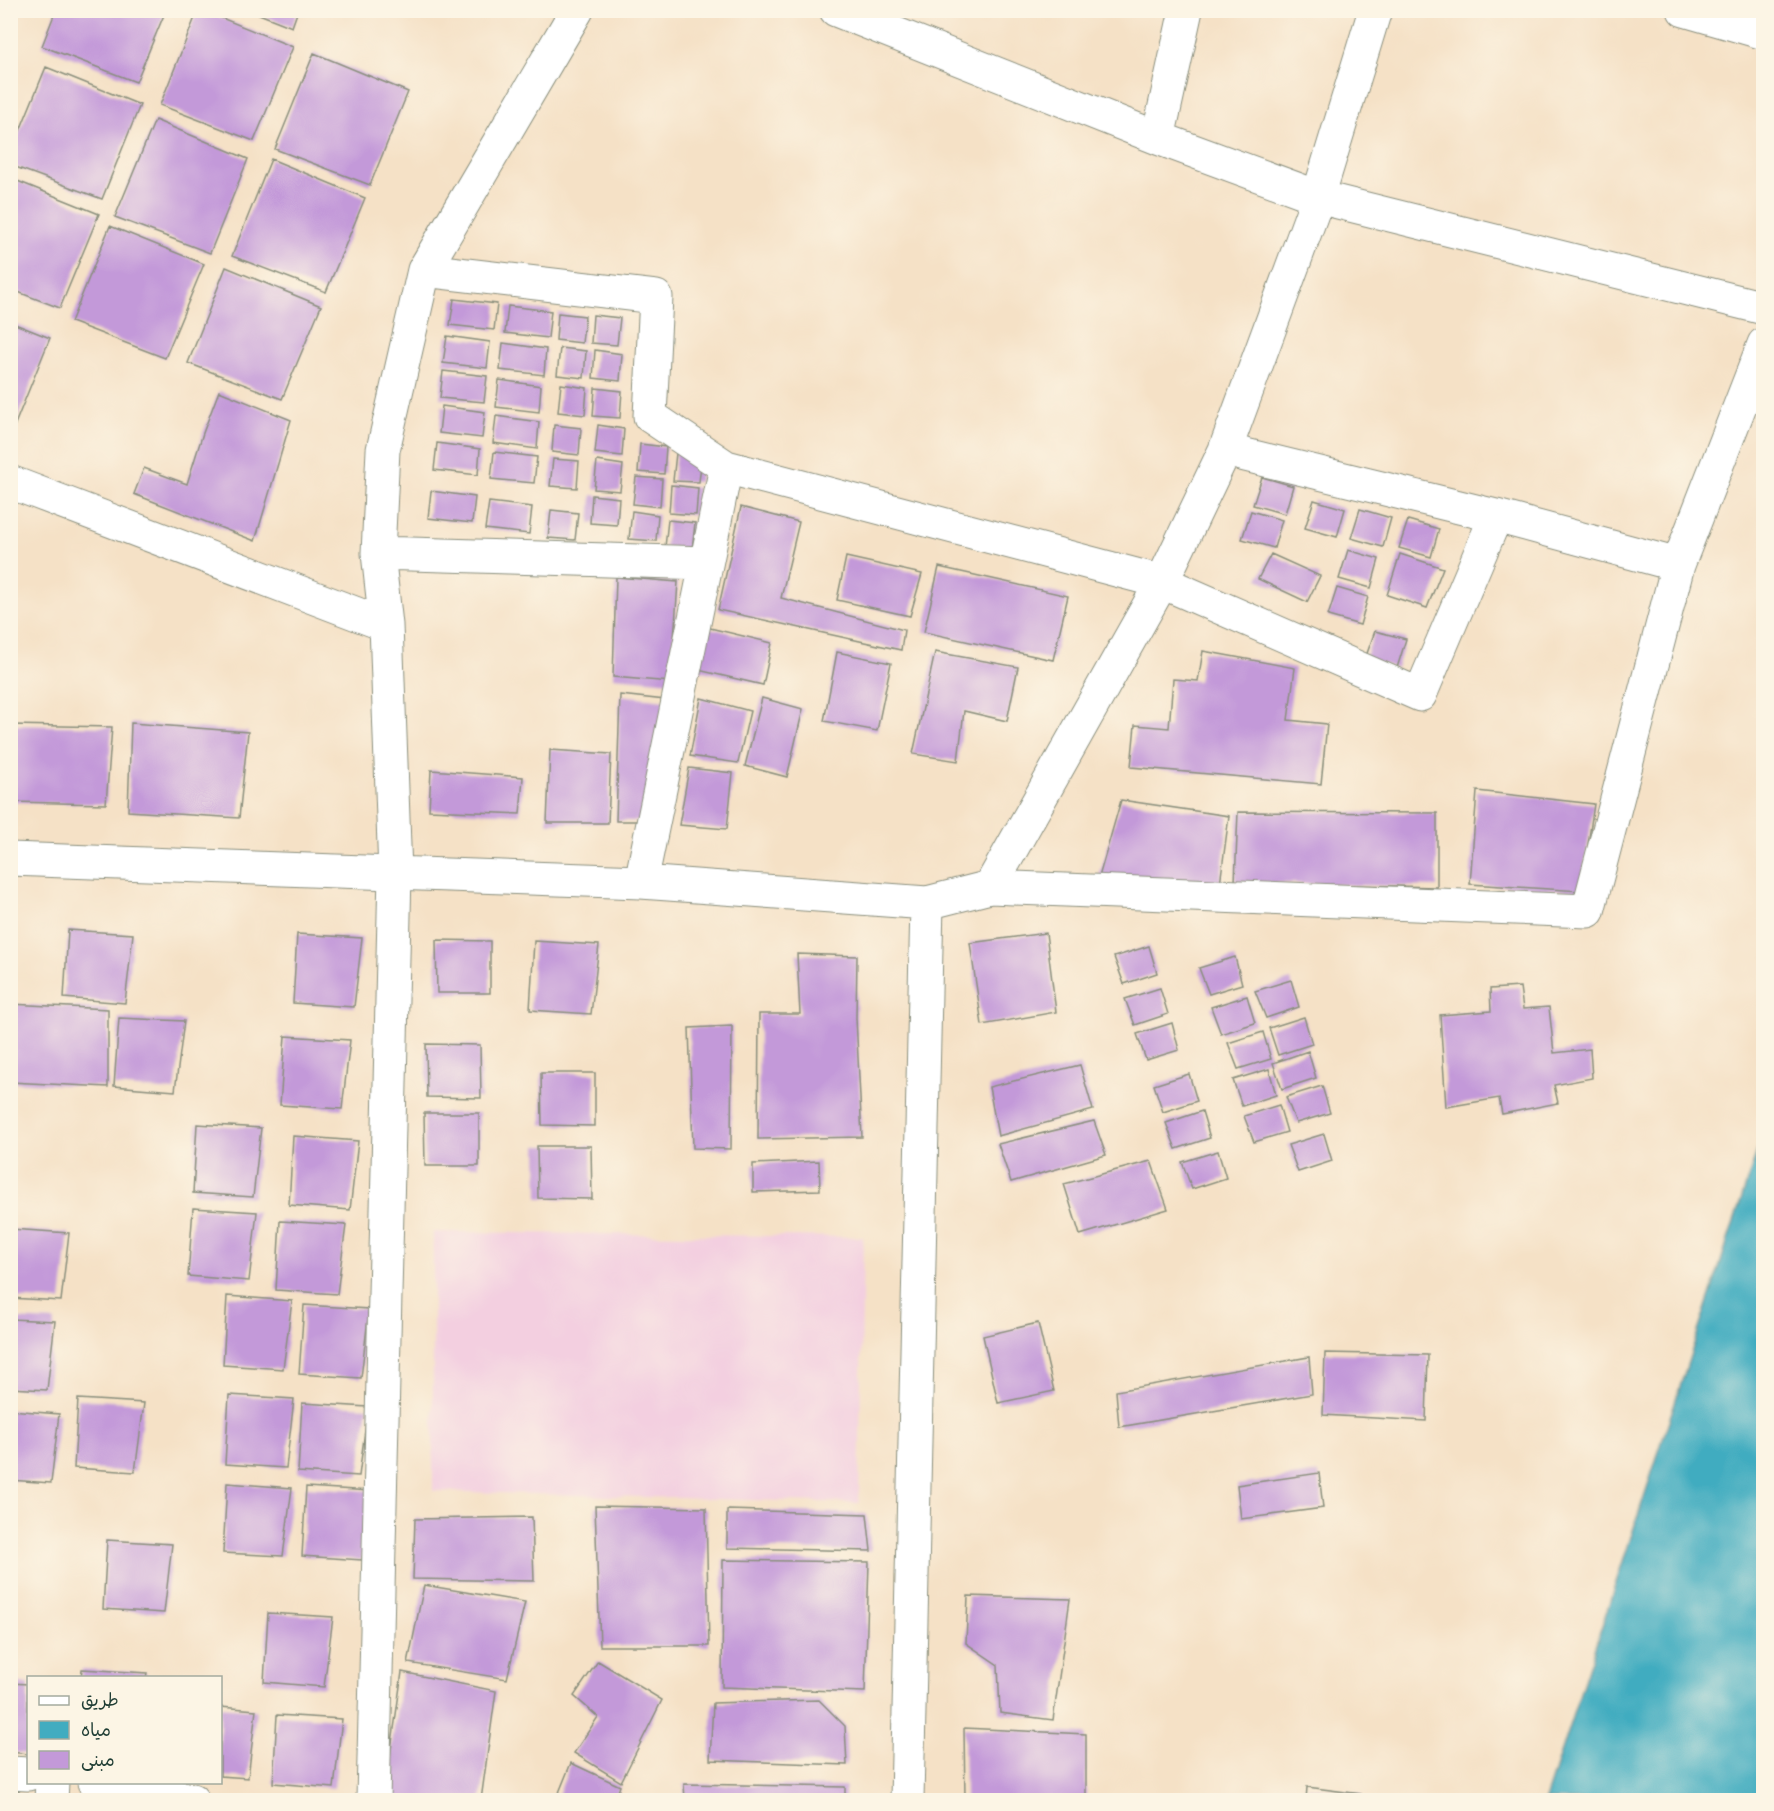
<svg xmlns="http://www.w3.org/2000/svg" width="1774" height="1811" font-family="Mali,'Playpen Sans Arabic',sans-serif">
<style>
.built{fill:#f3cfe0}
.water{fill:#41acc0;stroke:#30747a;stroke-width:1.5}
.building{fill:#c399d9}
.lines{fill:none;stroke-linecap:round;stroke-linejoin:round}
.minor-casing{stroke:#8a8f7d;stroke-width:35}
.minor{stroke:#fff;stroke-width:33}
</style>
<rect width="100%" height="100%" fill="#fcf5e5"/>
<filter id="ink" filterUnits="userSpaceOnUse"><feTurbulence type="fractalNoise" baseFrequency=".0167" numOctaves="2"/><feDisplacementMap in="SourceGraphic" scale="12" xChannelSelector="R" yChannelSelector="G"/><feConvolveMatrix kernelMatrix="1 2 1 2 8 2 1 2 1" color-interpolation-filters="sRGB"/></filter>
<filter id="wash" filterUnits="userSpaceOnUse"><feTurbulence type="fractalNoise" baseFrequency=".008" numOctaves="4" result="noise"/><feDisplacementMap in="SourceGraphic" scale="24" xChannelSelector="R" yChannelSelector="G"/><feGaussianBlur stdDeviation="1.35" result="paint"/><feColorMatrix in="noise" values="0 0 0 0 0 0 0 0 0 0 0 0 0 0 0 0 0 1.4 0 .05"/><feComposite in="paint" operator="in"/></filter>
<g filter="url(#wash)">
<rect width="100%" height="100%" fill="#f5e1c6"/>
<!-- built -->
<path class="built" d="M433 1232 863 1237 859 1503 433 1491Z"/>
<!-- water -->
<path class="water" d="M1763 1133V1800H1545Z"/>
<g id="blocks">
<!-- building -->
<path class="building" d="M56 10H166L136 82 42 46Z
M198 10H202L293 47 254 141 160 105Z
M249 10H298L292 27Z
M314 53 408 92 370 185 275 149Z
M46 67 140 105 102 199 10 165V155Z
M155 120 248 159 210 253 115 217Z
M271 159 365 198 326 292 232 256Z
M10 178 99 214 60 308 10 289Z
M110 226 204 264 165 358 71 322Z
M226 267 321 306 282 399 188 363Z
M454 299 497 304 494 330 450 325Z
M508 306 551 311 548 338 505 333Z
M558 313 585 316 582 343 556 340Z
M593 315 620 318 617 345 591 343Z
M10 322 50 338 11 434H10Z
M447 336 490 342 487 368 443 363Z
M503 343 546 349 544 375 500 370Z
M560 348 586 351 584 378 557 375Z
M595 350 622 354 620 381 593 378Z
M443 371 487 376 484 402 440 398Z
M499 380 541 386 539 412 496 407Z
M561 384 587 388 585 415 558 412Z
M595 388 622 391 620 418 593 416Z
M219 391 291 420 255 541 134 494 144 468 187 484 203 433Z
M442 406 485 412 482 438 439 433Z
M496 416 539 422 537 449 493 443Z
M554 425 581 428 579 455 552 452Z
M598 425 624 429 622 456 595 453Z
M437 443 480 449 478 475 434 470Z
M640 444 666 447 664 474 638 472Z
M494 452 537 457 534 483 491 479Z
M676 453 702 456 699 482 673 481Z
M553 459 579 461 577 488 550 486Z
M597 461 623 465 620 491 594 489Z
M636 477 662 479 660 507 633 504Z
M1262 477 1293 486 1285 514 1253 505Z
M671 485 698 488 696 515 669 513Z
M431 491 475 497 472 523 428 518Z
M592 495 619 498 617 525 590 523Z
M1314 500 1345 509 1337 537 1305 528Z
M489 502 532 507 529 534 485 529Z
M741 507 799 522 781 598 904 630 901 650 718 610Z
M1360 509 1391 518 1383 547 1351 538Z
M551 510 578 513 575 540 548 538Z
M632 511 658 515 656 541 629 539Z
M1251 511 1282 520 1274 548 1242 539Z
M668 520 695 523 692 550 665 547Z
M1408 520 1439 529 1431 557 1399 548Z
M1348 550 1379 559 1371 588 1339 579Z
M1271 554 1320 576 1307 602 1258 579Z
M1400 554 1443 568 1427 608 1387 595Z
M846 557 922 574 910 616 837 600Z
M939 567 1068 596 1053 660 924 632Z
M616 577 678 582 671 682 613 677Z
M1337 588 1368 597 1360 625 1328 616Z
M706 627 772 643 763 685 698 670Z
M1375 631 1406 639 1397 668 1365 659Z
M1203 651 1295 668 1288 720 1327 724 1321 784 1131 767 1135 725 1169 728 1173 679 1198 681Z
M837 652 891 663 877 731 824 721Z
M935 652 1018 667 1007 721 964 711 958 761 913 754Z
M620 695 665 700 644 821H616Z
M701 698 750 711 738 763 690 756Z
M762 698 803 709 787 777 745 766Z
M131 723 248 732 239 818 128 811Z
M10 725 112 727 106 804 10 802Z
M550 750 611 754 608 823H547Z
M689 768 733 773 727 829 679 825Z
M431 770 523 777 520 814 429 810Z
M1477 791 1594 804 1581 891 1470 884Z
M1121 800 1229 816 1220 884 1099 877Z
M1238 812 1437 813V887L1235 882Z
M68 930 133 934 125 1003 64 998Z
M1046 933 1056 1012 982 1025 970 943Z
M297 934 362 938 354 1007 293 1003Z
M436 940 490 941V993H437Z
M534 941 599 945 591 1014 530 1010Z
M1149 946 1157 973 1124 984 1114 957Z
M797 954 857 956 856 1018 862 1137 758 1139 759 1014H800Z
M1235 957 1242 984 1209 994 1199 968Z
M1291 980 1299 1007 1266 1018 1255 991Z
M1520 987 1523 1009 1549 1007 1554 1053 1590 1049 1592 1078 1554 1085 1558 1103 1502 1114 1499 1098 1446 1107 1440 1015 1491 1011 1490 989Z
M1160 988 1168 1014 1135 1025 1125 999Z
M1247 996 1255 1023 1221 1034 1211 1007Z
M10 1004 108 1009V1087L10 1082Z
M1304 1017 1312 1044 1278 1055 1269 1028Z
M119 1018 184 1021 175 1091 114 1086Z
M1172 1023 1179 1050 1146 1060 1137 1034Z
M732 1026 731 1149 693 1148 689 1028Z
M1263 1032 1271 1059 1238 1069 1228 1043Z
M285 1036 350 1040 342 1109 280 1105Z
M426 1044 480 1045 481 1098 427 1097Z
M1308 1051 1316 1078 1282 1089 1273 1063Z
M1080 1065 1093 1110 998 1136 989 1087Z
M1269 1069 1276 1095 1242 1106 1233 1080Z
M541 1073H595V1126L542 1125Z
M1189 1074 1197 1101 1163 1112 1154 1085Z
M1322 1086 1330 1113 1296 1123 1286 1097Z
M1279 1105 1287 1132 1254 1142 1244 1116Z
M1202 1111 1210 1138 1176 1149 1166 1123Z
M424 1113H479V1166H425Z
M1094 1121 1106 1155 1011 1182 998 1144Z
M197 1124 261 1128 253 1197 193 1193Z
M1324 1134 1332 1161 1298 1172 1288 1145Z
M293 1136 358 1141 350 1210 289 1205Z
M537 1146H591L592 1199 538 1198Z
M1218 1151 1226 1178 1192 1189 1182 1162Z
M819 1161 820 1190 753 1192V1164Z
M1151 1161 1168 1209 1080 1235 1064 1184Z
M193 1208 257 1212 249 1281 188 1276Z
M280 1221 346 1225 337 1294 276 1290Z
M10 1229 69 1233 61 1301 10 1298Z
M227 1296 292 1301 283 1369 223 1365Z
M304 1305 369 1309 361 1378 299 1374Z
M10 1319 55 1321 47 1390 10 1388Z
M1038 1323 1054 1391 998 1403 983 1336Z
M1325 1353 1428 1355 1426 1421 1323 1415Z
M1309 1357 1312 1394 1119 1427 1116 1391Z
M229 1395 294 1399 286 1468 225 1464Z
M78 1399 144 1403 135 1472 74 1468Z
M302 1403 368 1407 359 1476 298 1472Z
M10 1410 59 1414 51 1483 10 1480Z
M1319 1473 1323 1508 1241 1519 1237 1485Z
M227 1483 292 1488 283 1556 223 1553Z
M306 1487 371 1491 362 1560 302 1556Z
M595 1506 706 1508 709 1646H600Z
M727 1510 867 1514 871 1551 727 1548Z
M532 1517 534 1581 413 1579 415 1519Z
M107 1540 172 1544 164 1613 103 1609Z
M723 1560 869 1562 865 1692 722 1687Z
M424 1585 525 1602 507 1679 408 1663Z
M968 1596 1070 1599 1053 1720 1000 1713 998 1665 966 1643Z
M268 1613 333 1617 324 1687 264 1682Z
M598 1661 662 1700 621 1782 574 1753 598 1717 574 1696Z
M82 1669 147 1673 146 1678H81Z
M402 1672 496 1691 481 1800H384Z
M10 1683 28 1684V1754L10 1752Z
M819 1700 845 1726 847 1765 710 1760 713 1703Z
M220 1707 256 1710 248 1778 220 1776Z
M277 1715 342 1719 334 1788 273 1783Z
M964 1728 1086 1734V1800H965Z
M571 1763 620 1786 615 1800H556Z
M684 1784 845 1787V1800H685Z
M1307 1787 1361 1794V1800H1306Z"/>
</g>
</g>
<g filter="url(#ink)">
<use href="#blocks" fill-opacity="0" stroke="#8a8f7d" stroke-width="1.5"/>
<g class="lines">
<defs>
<path id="minor" d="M836 10 1158 138 1318 197 1764 308
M1684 10 1764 33
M1158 138 1186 10
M424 270 656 297 650 416 726 467 1162 582 1420 695 1496 516
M1225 450 1496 516 1678 565 1764 344
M10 482 386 625
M378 553 706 563
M10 859 641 882 927 903 990 887 1162 582 1225 450 1318 197 1375 10
M641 882 726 467
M990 887 1588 911 1678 565
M10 1773 28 1774
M94 1782 192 1800
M51 1800 52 1782
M373 1800 395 873 386 625 378 553 383 450 424 270 577 10
M907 1800 927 903"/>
</defs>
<!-- minor casing -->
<use href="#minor" class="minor-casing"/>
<!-- minor -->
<use href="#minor" class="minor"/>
</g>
</g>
<!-- margin -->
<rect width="1774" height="1811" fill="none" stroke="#fcf5e5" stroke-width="36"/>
<!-- legend -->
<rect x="27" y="1676" width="195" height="108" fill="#fcf5e5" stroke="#a4ab9e" stroke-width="1.5"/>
<rect x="39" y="1696" width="30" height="9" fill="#ffffff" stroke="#a4ab9e" stroke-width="1.5"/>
<text x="81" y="1706" font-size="18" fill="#1f3d34">طريق</text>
<rect x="39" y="1721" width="30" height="18" fill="#41acc0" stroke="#a4ab9e" stroke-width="1.5"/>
<text x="81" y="1736" font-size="18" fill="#1f3d34">مياه</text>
<rect x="39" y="1751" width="30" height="18" fill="#c399d9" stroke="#a4ab9e" stroke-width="1.5"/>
<text x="81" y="1766" font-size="18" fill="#1f3d34">مبنى</text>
</svg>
